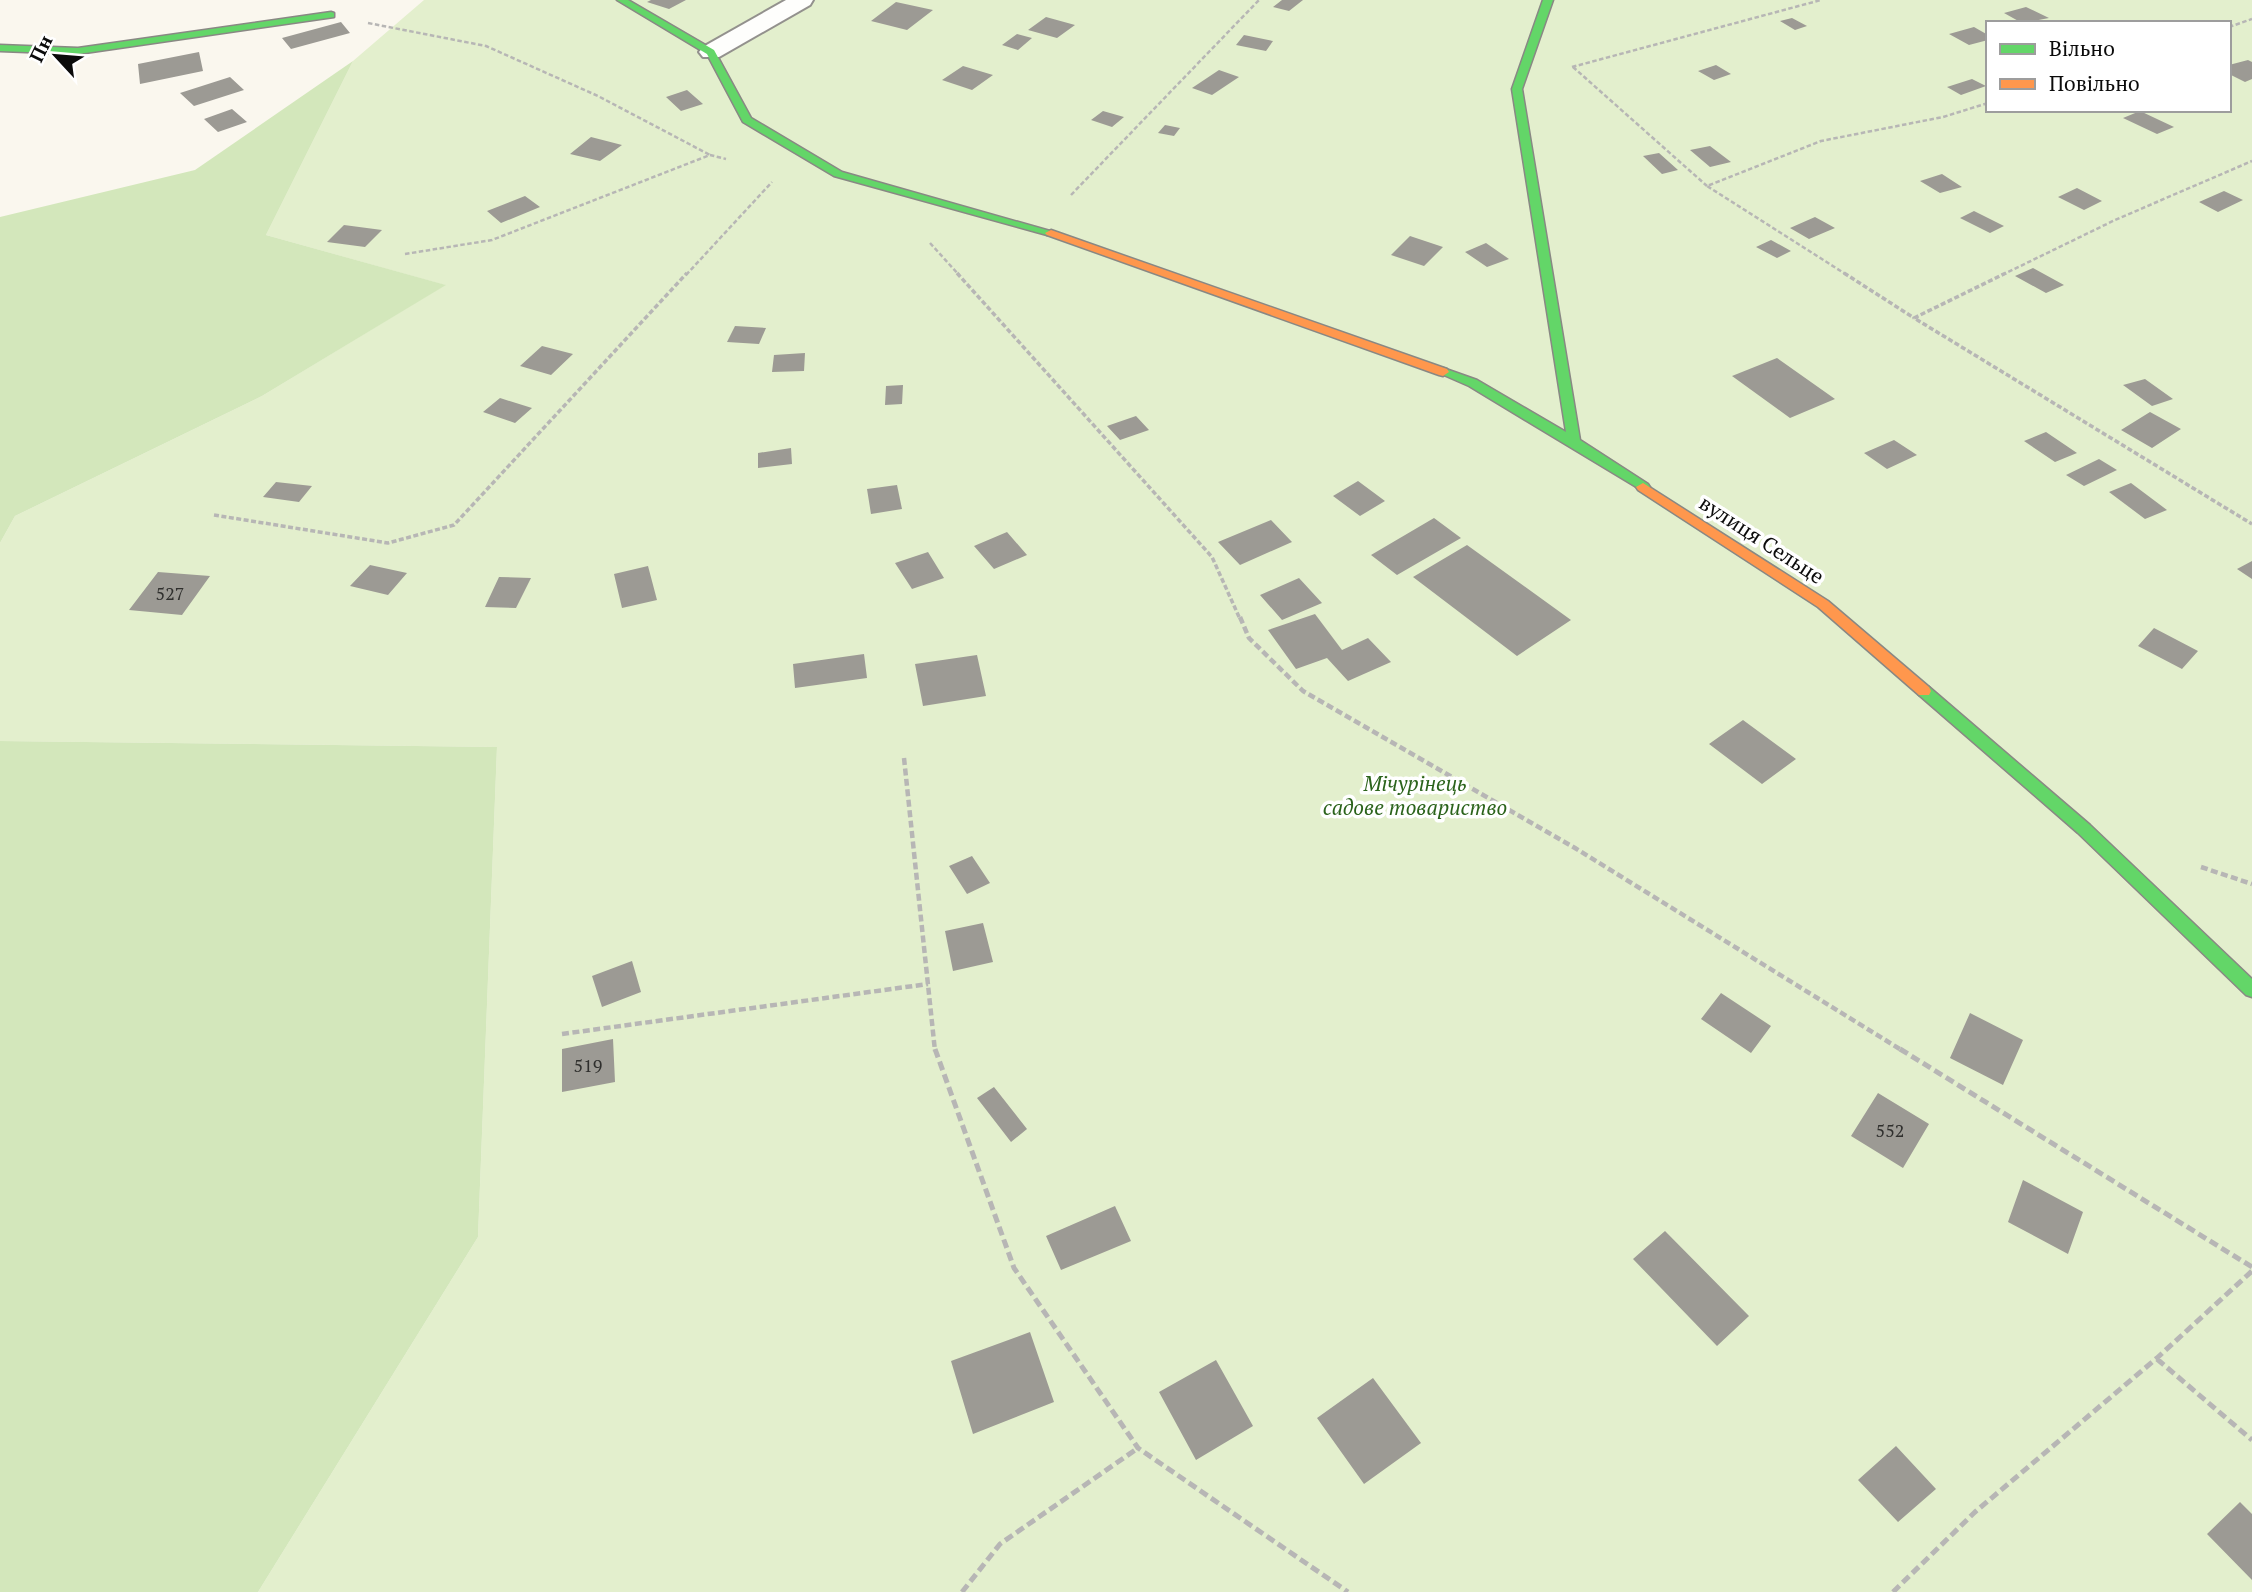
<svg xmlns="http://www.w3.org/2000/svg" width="2252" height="1592" font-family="'PT Serif',serif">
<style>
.green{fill:#e3efcd;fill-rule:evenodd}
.forest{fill:#d3e7bb}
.building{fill:#9c9a94}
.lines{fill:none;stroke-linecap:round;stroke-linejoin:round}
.street-casing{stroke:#93918d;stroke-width:4}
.fast-casing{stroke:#898884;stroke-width:3}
.slow-casing{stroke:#898884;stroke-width:3}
.path-far3{stroke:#b7b6b5;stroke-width:2.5;stroke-dasharray:4.5 2.5;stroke-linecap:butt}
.path-far2{stroke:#b7b6b5;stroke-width:3.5;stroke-dasharray:5 2.5;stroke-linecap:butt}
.path-far1{stroke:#b7b6b5;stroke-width:4.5;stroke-dasharray:7 3.5;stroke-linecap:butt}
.path{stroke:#b7b6b5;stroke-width:5;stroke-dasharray:9 4.5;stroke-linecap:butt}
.street{fill:#fefefc;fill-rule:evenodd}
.fast{fill:#63d668;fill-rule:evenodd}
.slow{fill:#ff974d;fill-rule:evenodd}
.labels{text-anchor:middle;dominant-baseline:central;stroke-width:7;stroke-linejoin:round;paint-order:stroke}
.number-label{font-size:18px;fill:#2f2f2d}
.street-label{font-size:21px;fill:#0b0b0b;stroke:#fff}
.park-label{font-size:21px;font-style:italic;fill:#2b631b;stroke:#fff}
</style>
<rect width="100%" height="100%" fill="#faf7ee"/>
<!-- green -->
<path class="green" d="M424 0H2252V1592H258L478 1237 497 747 0 741V543L15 516 262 396 445 285 266 235 353 61ZM1988 23H2229V110H1988Z"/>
<!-- forest -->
<path class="forest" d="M353 61 266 235 446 285 262 396 15 516 0 543V217L195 170Z
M0 741 497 747 478 1237 258 1592H0Z"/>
<!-- building -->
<path class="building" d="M651 0H686L669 9 647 2Z
M1282 0H1303L1289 11 1273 7Z
M896 2 933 10 907 30 871 21Z
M2026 7 2049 18 2022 23 2004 13Z
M1046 17 1075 25 1057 38 1028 30Z
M1792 18 1807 26 1795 30 1780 21Z
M341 22 350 33 291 49 282 38Z
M1974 27 1988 35V40L1969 45 1949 34Z
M1017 34 1032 38 1018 50 1002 45Z
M1244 35 1273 41 1266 51 1236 45Z
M199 52 203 71 140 84 138 64Z
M2248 60 2252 62V79L2245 82 2229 74V65Z
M1716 65 1731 74 1714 80 1698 71Z
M963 66 993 75 972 90 942 80Z
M1219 70 1239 77 1212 95 1192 88Z
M230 77 244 90 194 106 180 93Z
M1972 79 1986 86 1961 95 1947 87Z
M687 90 703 104 681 111 666 97Z
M232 109 247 122 218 132 204 119Z
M1103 111 1124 117 1112 127 1091 120Z
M2140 111 2174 127 2157 134 2123 118Z
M1165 125 1180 128 1174 136 1158 133Z
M591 137 622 145 600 161 570 154Z
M1710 146 1731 162 1710 167 1690 150Z
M1659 153 1678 170 1662 174 1643 156Z
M1942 174 1962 187 1940 193 1920 181Z
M2077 188 2102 201 2084 210 2058 197Z
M2224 191 2243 200 2218 212 2199 202Z
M525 196 540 207 501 223 487 211Z
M1974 211 2004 226 1990 233 1960 218Z
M1815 217 1835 228 1809 239 1790 228Z
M344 225 382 230 365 247 327 242Z
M1410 236 1443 247 1424 266 1391 255Z
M1771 240 1791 251 1777 258 1756 247Z
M1486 243 1509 259 1487 267 1465 252Z
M2033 268 2064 285 2046 293 2015 276Z
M735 326 766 328 759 344 727 342Z
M542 346 573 354 551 375 520 366Z
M805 353 804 371 772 372 774 355Z
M1777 358 1835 399 1790 418 1732 376Z
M2145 379 2173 399 2152 406 2123 385Z
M903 385 902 404 885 405 886 386Z
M500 398 532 408 515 423 483 412Z
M2150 412 2181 429 2152 448 2121 430Z
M1136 416 1149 430 1120 440 1107 426Z
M2046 432 2077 453 2055 462 2024 441Z
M1894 440 1917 455 1887 469 1864 453Z
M791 448 792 464 758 468V453Z
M2099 459 2117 470 2084 486 2066 475Z
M1358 481 1385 501 1360 516 1333 496Z
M276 482 312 486 299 502 263 497Z
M2131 483 2167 510 2145 519 2109 492Z
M897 485 902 509 871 514 867 489Z
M1434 518 1461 538 1397 575 1371 555Z
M1271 520 1292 542 1240 565 1218 542Z
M1007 532 1027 555 994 569 974 546Z
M1467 545 1571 620 1517 656 1413 577Z
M928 552 944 578 912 589 895 563Z
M2252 561V579L2237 569Z
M370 565 407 573 388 595 350 586Z
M648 566 657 600 622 608 614 574Z
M158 572 210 576 182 615 129 610Z
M499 577 531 578 516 608 485 607Z
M1299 578 1322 603 1282 620 1260 595Z
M1315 614 1342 650 1368 638 1391 662 1348 681 1327 658 1296 669 1268 630Z
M2154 628 2198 651 2182 669 2138 646Z
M864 654 867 678 795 688 793 664Z
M977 655 986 696 923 706 915 664Z
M1743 720 1796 759 1762 784 1709 744Z
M972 856 990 883 967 894 949 866Z
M983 923 993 962 953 971 945 931Z
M632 961 641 992 602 1007 592 976Z
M1721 993 1771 1026 1751 1053 1701 1019Z
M1970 1013 2023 1040 2003 1085 1950 1058Z
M613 1039 615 1082 562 1092V1049Z
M994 1087 1027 1129 1011 1142 977 1098Z
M1878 1093 1929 1124 1903 1168 1851 1136Z
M2023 1180 2083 1212 2068 1254 2008 1222Z
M1115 1206 1131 1241 1061 1270 1046 1236Z
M1665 1231 1749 1316 1717 1346 1633 1259Z
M1030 1332 1054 1402 973 1434 951 1361Z
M1216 1360 1253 1426 1196 1460 1159 1392Z
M1373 1378 1421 1443 1364 1484 1317 1418Z
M1896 1446 1936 1489 1898 1522 1858 1480Z
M2240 1502 2252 1514V1580L2207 1534Z"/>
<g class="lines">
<defs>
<path id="street" d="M786 0H813L810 5 719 57H703L699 52 703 47Z"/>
<path id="fast" d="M617 0H628L714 50 751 118 842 172 1057 233 1047 235 834 176 743 122 707 54Z
M1543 0H1553L1522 89 1580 440 1648 484 1650 487 1643 491 1469 386 1437 372 1443 368 1477 380 1566 432 1512 89Z
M331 12 334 13V17L78 54 0 51V45L78 48Z
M1924 686 1929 687 2090 825 2252 979V997L2246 995 2078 833 1919 695 1917 691 1919 687Z"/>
<path id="slow" d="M1051 230 1447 369 1449 372 1443 376 1439 375 1047 235 1045 233Z
M1643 483 1828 601 1929 687 1931 691 1929 695H1919L1818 607 1638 490 1636 487Z"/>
</defs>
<!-- street casing -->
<use href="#street" class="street-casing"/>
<!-- fast casing -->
<use href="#fast" class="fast-casing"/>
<!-- slow casing -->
<use href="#slow" class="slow-casing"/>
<!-- path-far3 -->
<path class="path-far3" d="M368 23 486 46 598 96 710 155
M2229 27 2252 19
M1572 67 1821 0
M1573 67 1707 186
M1071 195 1259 0
M930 243 959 275
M405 254 492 240 710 155 726 159
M686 275 772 182
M1847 275 1707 186 1821 141 1943 117 1988 103
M2002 275 2115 220 2252 161"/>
<!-- path-far2 -->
<path class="path-far2" d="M957 273 1212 557 1240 619
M1844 273 1914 318
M2006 273 1914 318 2252 524
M214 515 388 543 454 525 687 273"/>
<!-- path-far1 -->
<path class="path-far1" d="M1240 617 1249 638 1303 691 1575 848 1903 1051
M904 758 935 1051
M2201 867 2252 884
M562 1034 928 984"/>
<!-- path -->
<path class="path" d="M935 1049 1014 1268 1138 1448 1348 1592
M1900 1049 2252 1267
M2157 1359 2252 1440
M962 1592 1000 1544 1138 1448
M1893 1592 1975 1512 2157 1358 2252 1271"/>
<!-- street -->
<use href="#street" class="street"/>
<!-- fast -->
<use href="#fast" class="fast"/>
<!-- slow -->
<use href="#slow" class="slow"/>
</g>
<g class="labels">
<!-- number labels -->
<g class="number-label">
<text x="170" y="593">527</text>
<text x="588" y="1065">519</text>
<text x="1890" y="1130">552</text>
</g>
<!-- street labels -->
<g class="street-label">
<text transform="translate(1762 539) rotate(33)">вулиця Сельце</text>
</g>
<!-- park labels -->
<g class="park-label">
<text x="1415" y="783">Мічурінець<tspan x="1415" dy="24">садове товариство</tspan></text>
</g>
</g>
<!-- legend -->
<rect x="1986" y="21" width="245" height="91" fill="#ffffff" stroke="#9d9d9d" stroke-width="2"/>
<rect x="2000" y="44" width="35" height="10" fill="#63d668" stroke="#9d9d9d" stroke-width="2"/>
<text x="2049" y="56" font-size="21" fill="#0b0b0b">Вільно</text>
<rect x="2000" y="79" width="35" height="10" fill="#ff974d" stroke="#9d9d9d" stroke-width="2"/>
<text x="2049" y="91" font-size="21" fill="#0b0b0b">Повільно</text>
<!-- north arrow -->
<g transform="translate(56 56) rotate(296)" stroke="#ffffff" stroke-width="5" paint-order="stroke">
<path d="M0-5L12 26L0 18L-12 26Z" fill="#0b0b0b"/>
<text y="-10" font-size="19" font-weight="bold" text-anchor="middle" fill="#0b0b0b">Пн</text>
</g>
</svg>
